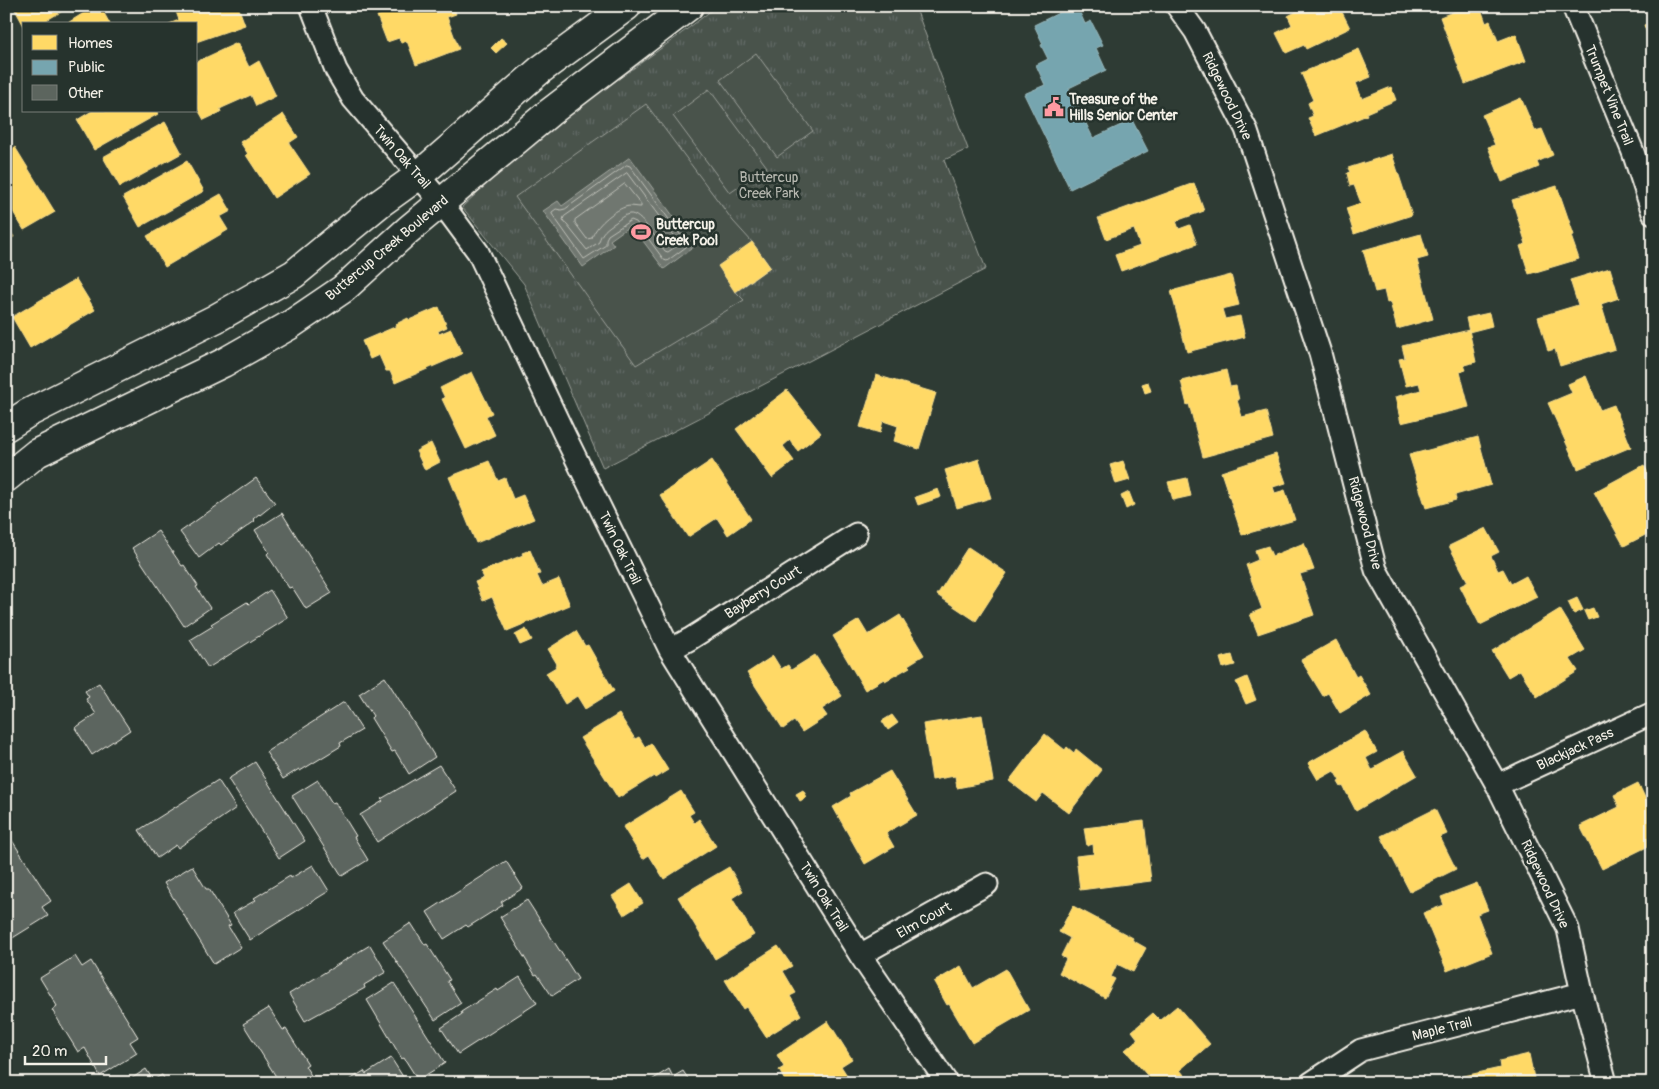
<svg xmlns="http://www.w3.org/2000/svg" width="1659" height="1089" font-family="Pangolin,sans-serif">
<style>
.grass{fill:url(#grass-tufts);stroke:#9ea29a}
.pitch{fill:#48524c;stroke:#9ea29a}
.water{fill:#6f7770;stroke:#a4a8a0}
.homes{fill:#ffd966;stroke:#fce08d}
.public{fill:#76a5af;stroke:#9cbcc0}
.lines{fill:none;stroke-linecap:round;stroke-linejoin:round}
.shore{stroke:#bfc0b8;stroke-width:1}
.building{fill:#5c655e;stroke:#f4f1e8}
.street-casing{stroke:#f4f1e8;stroke-width:25}
.secondary-casing{stroke:#f4f1e8;stroke-width:31}
.street{stroke:#26332d;stroke-width:21}
.secondary{stroke:#26332d;stroke-width:28}
.labels{text-anchor:middle;dominant-baseline:central;stroke-width:5;stroke-linejoin:round;paint-order:stroke}
.street-label{font-size:14px;fill:#f4f1e8;stroke:#26332d}
.poi-label{font-size:14px;font-weight:bold;fill:#f4f1e8;stroke:#26332d;text-anchor:start}
.park-label{font-size:14px;fill:#b8b9b1;stroke:#26332d}
</style>
<defs>
<pattern id="grass-tufts" width="24" height="20" patternUnits="userSpaceOnUse" patternTransform="scale(1.25)"><rect width="24" height="20" fill="#48524c"/><path d="M3 7l-1-3M5 7V3M7 7l1-3M15 17l-1-3M17 17v-4M19 17l1-3" fill="none" stroke="#636b66"/></pattern>
</defs>
<rect width="100%" height="100%" fill="#2e3b34"/>
<filter id="ink" filterUnits="userSpaceOnUse"><feTurbulence type="fractalNoise" baseFrequency=".02" numOctaves="2"/><feDisplacementMap in="SourceGraphic" scale="10" xChannelSelector="R" yChannelSelector="G"/><feConvolveMatrix kernelMatrix="1 2 1 2 8 2 1 2 1" color-interpolation-filters="sRGB"/></filter>
<g filter="url(#ink)">
<!-- grass -->
<path class="grass" d="M717 6H915L968 149 944 160 986 269 603 468 524 284 462 207C490 181 517 154 548 131 603 88 662 50 717 6Z"/>
<!-- pitch -->
<path class="pitch" d="M756 53 813 131 777 157 720 80Z
M709 89 767 167 730 193 673 116Z
M646 104 733 221 752 242 770 267 736 292 744 300 636 365 515 197Z"/>
<!-- water -->
<path class="water" d="M630 157 695 246 664 269 631 225 610 240 614 245 583 267 543 211 558 201 562 206Z"/>
<!-- homes -->
<path class="homes" d="M13 6H71L40 24H24V26Z
M95 6H100L110 24H66Z
M174 6H238L245 25 196 42V24H169L179 20Z
M404 6H453L456 14 447 17 459 49 416 65 407 41 401 43 399 38 387 42 377 16Z
M1297 6H1339L1350 28 1306 49 1304 45 1286 53 1276 33 1292 25 1288 16 1299 10Z
M1468 6H1480L1486 23 1490 21 1498 41 1516 34 1526 61 1465 84 1440 17Z
M1653 22V48L1644 25Z
M501 38 507 43 496 53 491 48Z
M237 43 249 67 259 61 276 96 256 106 251 95 224 107 220 109 221 112 204 120 196 106V62Z
M1359 49 1371 77 1356 83 1362 99 1391 87 1396 100 1366 113 1367 115 1316 136 1308 118 1313 116 1308 103 1313 100 1301 73Z
M1521 98 1535 131 1542 129 1553 155 1537 162 1539 167 1502 182 1488 147 1495 145 1482 115Z
M92 111H157L158 114 94 150 77 120Z
M283 114 298 137 289 143 310 174 274 198 246 155 248 154 240 142Z
M165 122 182 153 120 187 103 157Z
M15 147 55 212 24 230 6 200V153Z
M1392 154 1412 215 1354 234 1346 208 1361 203 1354 185 1350 186 1347 173 1350 172 1348 168Z
M187 161 204 191 140 227 123 197Z
M1194 183 1204 211 1176 221 1179 229 1190 225 1197 244 1121 271 1115 255 1140 246 1134 229 1106 239 1098 218Z
M1557 186 1574 235 1571 236 1579 259 1529 274 1520 246 1526 244 1512 200Z
M221 194 231 211 220 217 228 230 165 267 147 236Z
M6 223 14 237 6 241Z
M1421 234 1428 257 1417 260 1433 319 1397 329 1390 302 1387 303 1384 290 1375 292 1363 250Z
M752 242 770 267 735 292 718 266Z
M1610 268 1619 298 1601 304 1615 349 1560 366 1555 349 1548 351 1538 317 1578 305 1570 280Z
M1231 275 1239 305 1222 309 1225 319 1240 316 1245 337 1187 352 1171 291Z
M76 279 95 310 30 348 12 317Z
M439 307 447 327 438 331 439 334 451 329 462 354 395 383 390 371H386L379 355 370 359 362 341 397 326 396 324 408 318 409 320Z
M1489 313 1492 326 1469 332 1466 318Z
M1469 330 1476 362 1464 365 1466 370 1460 372 1469 407 1401 423 1395 397 1421 390 1419 383 1406 386 1399 359 1405 358 1402 346Z
M1226 370 1230 387 1236 386 1239 400H1237L1242 417 1266 411 1273 438 1203 457 1189 404 1187 405 1181 381Z
M472 372 492 413 486 416 495 435 466 449 442 399 445 398 440 388Z
M876 375 936 393 919 449 894 441 898 426 883 421 880 433 860 427Z
M1586 376 1600 410 1614 405 1631 447 1578 469 1548 403 1572 393 1568 384Z
M1148 382 1151 391 1145 393 1142 384Z
M787 390 821 433 798 451 790 440 783 446 794 461 772 478 736 429Z
M1478 437 1491 485 1455 495 1456 500 1426 508 1409 455Z
M431 443 440 462 425 470 416 451Z
M1276 454 1286 483 1273 487 1275 493 1285 490 1295 520 1242 535 1221 472Z
M979 459 991 498 957 508 945 470Z
M712 460 751 519 728 535 717 518 688 537 660 495Z
M489 461 498 481 505 478 513 499 523 495 534 519 476 543 449 477Z
M1123 461 1130 480 1116 484 1110 465Z
M1644 465 1653 482V531L1624 546 1594 492Z
M1187 478 1191 496 1173 500 1168 482Z
M938 489 941 497 918 505 915 497Z
M1129 492 1134 505 1126 509 1121 496Z
M1486 528 1499 552 1491 556 1498 571 1503 569 1511 584 1526 576 1537 597 1480 625 1460 586 1468 582 1449 546Z
M1304 543 1314 570 1300 574 1314 615 1258 634 1250 614 1262 609 1246 565 1258 560 1255 550 1268 546 1272 556Z
M968 547 1007 573 976 621 937 595Z
M530 550 540 574 537 575 542 586 559 579 570 605 507 631 492 597 483 601 475 582 484 578 481 572 523 555 522 553Z
M1577 598 1583 610 1574 614 1568 602Z
M1593 608 1597 617 1588 620 1584 611Z
M1560 609 1585 650 1570 659 1578 671 1537 697 1520 670 1508 677 1492 651Z
M900 615 924 655 908 665 910 667 885 681 884 679 865 690 833 636 859 620 868 635Z
M526 629 532 640 520 645 515 635Z
M576 631 585 646 588 645 614 691 585 709 577 696 565 704 546 673 556 667 555 665 557 664 548 649Z
M1336 640 1356 677 1359 675 1371 695 1340 713 1328 693 1323 696 1301 660Z
M815 655 842 696 822 709 827 716 802 732 794 721 783 729 747 673 773 656 781 669 788 665 791 670Z
M1232 655 1235 665 1223 668 1220 658Z
M1247 677 1256 700 1246 704 1236 682Z
M619 714 635 739 639 737 645 747 651 743 668 770 655 778 654 776 618 798 580 738Z
M892 715 898 723 888 730 882 721Z
M982 715 993 781 957 788 955 776 932 780 923 724Z
M1365 731 1377 752 1366 758 1372 770 1377 768 1376 766 1403 751 1417 775 1356 811 1343 786 1341 787 1338 782 1340 781 1334 771 1318 780 1308 763Z
M1045 734 1065 750 1067 747 1074 753 1076 749 1102 770 1069 813 1043 793 1036 802 1009 781Z
M890 771 917 815 886 833 894 847 865 864 833 807 851 796 850 793Z
M1638 783 1653 814V844L1602 869 1580 826 1619 807 1614 795Z
M803 790 807 797 800 801 796 794Z
M681 791 694 812 689 815 694 823 699 819 716 846 664 879 649 855 643 859 623 827Z
M1435 809 1447 834 1440 837 1456 869 1410 892 1381 836Z
M1144 821 1151 881 1080 890 1076 856 1094 854 1093 844 1087 846 1084 828Z
M729 867 743 891 732 898 754 935 715 959 678 897Z
M1477 883 1488 910 1477 914 1492 953 1447 971 1423 913 1444 905 1441 897Z
M631 884 643 903 624 915 612 896Z
M1073 906 1133 938 1132 940 1146 948 1133 972 1117 964 1111 977 1115 979 1105 998 1059 973 1066 959 1061 956 1070 938 1059 932Z
M778 946 792 966 783 971 796 993 790 996 801 1015 766 1037 746 1007 743 1009 725 980Z
M961 966 973 988 1006 969 1029 1010 972 1043 949 1004 947 1005 934 982Z
M1177 1006 1210 1044 1180 1070 1189 1081 1187 1083H1154L1125 1050 1138 1039 1132 1031 1153 1013 1160 1020Z
M828 1021 852 1059 841 1066 852 1083H786L779 1070 784 1067 777 1055Z
M1529 1054 1535 1083H1465L1464 1076 1500 1068 1499 1061Z"/>
<!-- public -->
<path class="public" d="M1073 6H1077L1085 24 1091 21 1103 45 1096 48 1106 70 1069 88 1093 138 1132 120 1148 151 1070 189 1024 94 1045 85 1036 65 1048 59 1041 45 1043 44 1034 25Z"/>
<g class="lines">
<!-- shore -->
<path class="shore" d="M627 165 630 166 687 244 686 247 667 261 664 260 636 222 631 220 608 235 606 239V245L584 259 552 214V212L556 209 561 210 565 209Z
M627 173 678 242V245L668 252 665 251C658 242 641 212 629 214 624 215 619 219 616 222 607 228 601 232 599 242L587 250 563 220 564 217Z
M625 184 641 204V207C636 207 630 205 625 207 613 211 595 226 592 238L587 239 575 223V220Z"/>
</g>
<!-- building -->
<path class="building" d="M256 478 275 503 260 515 259 514 253 519 255 521 221 545 219 543 199 558 180 532Z
M282 513 332 593 306 609 292 587 289 588 267 554 269 552 255 530Z
M158 531 182 566 184 565 198 586 196 587 210 608 184 626 132 548Z
M270 590 288 618 208 668 190 640 213 626 211 624 247 602 249 604Z
M385 677 435 757 409 774 395 751 392 752 371 718 373 716 359 694Z
M99 683 130 730 92 755 75 728 96 714 86 699 89 697 85 691Z
M344 702 362 730 340 743 341 746 300 771 299 769 283 779 266 752Z
M255 762 305 841 279 858 228 779Z
M439 765 456 791 377 842 360 815 383 801 381 799Z
M218 780 236 808 178 848 176 845 157 858 139 830Z
M318 780 332 803 335 802 356 836 354 837 368 860 342 876 292 796Z
M6 831 51 901 42 907 48 916 11 939 6 932Z
M506 861 523 888 501 902 503 905 468 927 466 925 444 939 427 912Z
M313 865 329 891 250 940 233 913 256 900 254 898 290 876 291 878Z
M192 866 206 889H209L231 925 228 926 241 947 214 964 164 883Z
M527 900 578 979 552 996 537 974 535 975 500 917Z
M411 923 425 945 427 944 450 980 447 981 461 1003 435 1020 383 941Z
M370 945 386 972 364 985 365 988 305 1021 289 994Z
M75 956 82 967 91 961 138 1037 130 1042 137 1053 100 1076 85 1048 78 1052 52 1010 57 1006 40 978Z
M520 977 537 1003 458 1054 441 1028 462 1014 461 1012 497 989 498 991Z
M394 983 445 1063 418 1080 404 1058 402 1059 367 1000Z
M269 1008 283 1030 286 1029 308 1064 305 1066 316 1083H280L243 1024Z
M391 1058 407 1083H345L364 1071 366 1074Z
M146 1069 153 1080 162 1075 167 1083H125Z
M669 1069 673 1077 683 1071 691 1083H647Z"/>
<g class="lines">
<defs>
<path id="street" d="M311 6 336 70 353 99 441 202 478 252 565 436 670 650 860 955 947 1083
M1177 6 1195 31 1246 129 1320 353 1376 570 1497 785 1568 929 1582 993 1606 1083
M1573 6 1633 152 1653 213
M670 650 690 639 856 534
M1497 785 1653 713
M860 955 987 884
M1311 1083 1361 1050 1582 993"/>
<path id="secondary" d="M6 427 28 413 215 319 294 274 379 204 418 176 540 70 627 6
M6 478 37 453 223 363 290 325 343 289 408 230 549 113 689 6"/>
</defs>
<!-- street casing -->
<use href="#street" class="street-casing"/>
<!-- secondary casing -->
<use href="#secondary" class="secondary-casing"/>
<!-- street -->
<use href="#street" class="street"/>
<!-- secondary -->
<use href="#secondary" class="secondary"/>
</g>
</g>
<!-- icons -->
<defs>
<symbol id="civic-bare" viewBox="-9 -9 18 18"><path d="M-.6-6.5H3V-4.5H.6V-3L4-1V1h2V6H-6V1h2V-1L-.6-3ZM-1.2 2.5V6h2.4V2.5Z" fill="#ff9aa2" stroke="#26332d" stroke-width="2.5" paint-order="stroke"/></symbol>
<symbol id="stadium-bare" viewBox="-9 -9 18 18"><path d="M0-5a6.5 5 0 1 0 0 10a6.5 5 0 1 0 0-10ZM-3.5-1.8h7v3.6h-7Z" fill="#ff9aa2" stroke="#26332d" stroke-width="2.5" paint-order="stroke"/></symbol>
</defs>
<g fill-rule="evenodd">
<use href="#civic-bare" x="1040" y="93" width="28" height="28"/>
<use href="#stadium-bare" x="627" y="218" width="28" height="28"/>
</g>
<g class="labels">
<!-- street labels -->
<g class="street-label">
<text transform="translate(1609 95) rotate(68)">Trumpet Vine Trail</text>
<text transform="translate(1227 96) rotate(64)">Ridgewood Drive</text>
<text transform="translate(402 157) rotate(49)">Twin Oak Trail</text>
<text transform="translate(387 248) rotate(-40)">Buttercup Creek Boulevard</text>
<text transform="translate(1365 523) rotate(75)">Ridgewood Drive</text>
<text transform="translate(620 548) rotate(64)">Twin Oak Trail</text>
<text transform="translate(763 592) rotate(-32)">Bayberry Court</text>
<text transform="translate(1575 749) rotate(-25)">Blackjack Pass</text>
<text transform="translate(1545 884) rotate(65)">Ridgewood Drive</text>
<text transform="translate(824 897) rotate(58)">Twin Oak Trail</text>
<text transform="translate(924 920) rotate(-29)">Elm Court</text>
<text transform="translate(1442 1029) rotate(-14)">Maple Trail</text>
</g>
<!-- poi labels -->
<g class="poi-label">
<text x="1069" y="99">Treasure of the<tspan x="1069" dy="16">Hills Senior Center</tspan></text>
<text x="656" y="224">Buttercup<tspan x="656" dy="16">Creek Pool</tspan></text>
</g>
<!-- park labels -->
<g class="park-label">
<text x="769" y="177">Buttercup<tspan x="769" dy="16">Creek Park</tspan></text>
</g>
</g>
<!-- margin -->
<rect width="1659" height="1089" fill="none" stroke="#26332d" stroke-width="25"/>
<rect x="12" y="12" width="1634" height="1064" fill="none" stroke="#f4f1e8" stroke-width="2" filter="url(#ink)"/>
<!-- legend -->
<rect x="22" y="22" width="175" height="90" fill="#26332d" stroke="#787f78"/>
<rect x="32" y="35" width="25" height="15" fill="#ffd966" stroke="#787f78"/>
<text x="68" y="48" font-size="15" fill="#f4f1e8">Homes</text>
<rect x="32" y="60" width="25" height="15" fill="#76a5af" stroke="#787f78"/>
<text x="68" y="72" font-size="15" fill="#f4f1e8">Public</text>
<rect x="32" y="85" width="25" height="15" fill="#5c655e" stroke="#787f78"/>
<text x="68" y="98" font-size="15" fill="#f4f1e8">Other</text>
<!-- scale -->
<path d="M25 1056v8h81v-8" fill="none" stroke="#f4f1e8" stroke-width="2.5"/>
<text x="32" y="1056" font-size="15" fill="#f4f1e8" stroke="#26332d" stroke-width="4" paint-order="stroke">20 m</text>
</svg>
